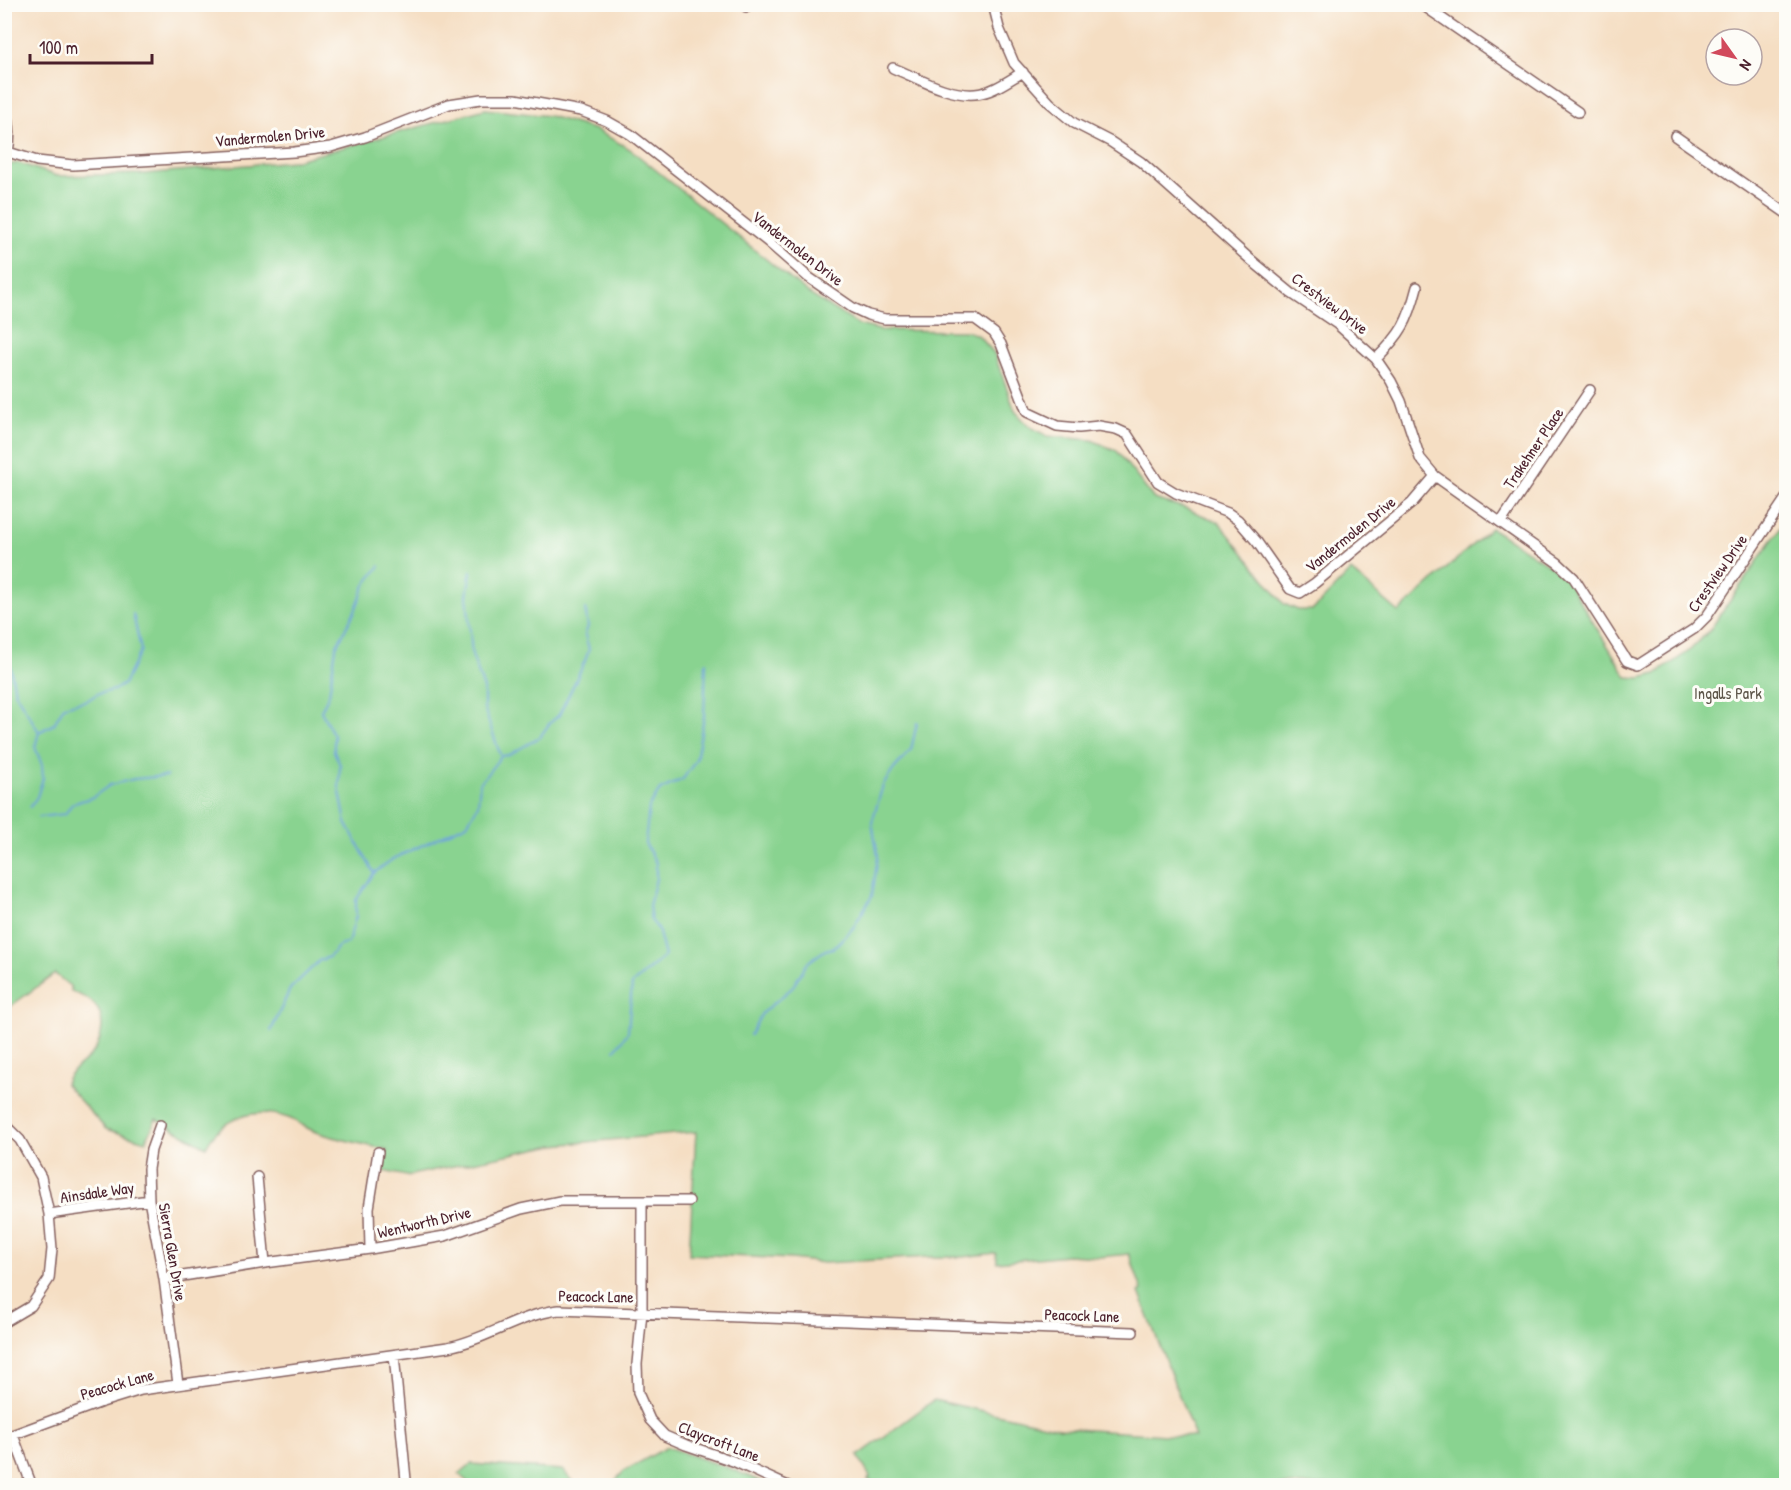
<svg xmlns="http://www.w3.org/2000/svg" width="1791" height="1490" font-family="'Patrick Hand',sans-serif">
<style>
.green{fill:#89d390;stroke:#6a795e;stroke-width:1.5}
.lines{fill:none;stroke-linecap:round;stroke-linejoin:round}
.stream{stroke:#6fa3db;stroke-width:2}
.minor-casing{stroke:#866260;stroke-width:12}
.minor{stroke:#fff;stroke-width:9}
.labels{text-anchor:middle;dominant-baseline:central;stroke-width:6;stroke-linejoin:round;paint-order:stroke}
.street-label{font-size:16px;fill:#4a1f2b;stroke:#fdfcf7}
.park-label{font-size:16px;fill:#5d5549;stroke:#fdfcf7}
</style>
<rect width="100%" height="100%" fill="#fdfcf7"/>
<filter id="ink" filterUnits="userSpaceOnUse"><feTurbulence type="fractalNoise" baseFrequency=".0167" numOctaves="2"/><feDisplacementMap in="SourceGraphic" scale="12" xChannelSelector="R" yChannelSelector="G"/><feConvolveMatrix kernelMatrix="1 2 1 2 8 2 1 2 1" color-interpolation-filters="sRGB"/></filter>
<filter id="wash" filterUnits="userSpaceOnUse"><feTurbulence type="fractalNoise" baseFrequency=".008" numOctaves="4" result="noise"/><feDisplacementMap in="SourceGraphic" scale="24" xChannelSelector="R" yChannelSelector="G"/><feGaussianBlur stdDeviation="1.35" result="paint"/><feColorMatrix in="noise" values="0 0 0 0 0 0 0 0 0 0 0 0 0 0 0 0 0 1.4 0 .05"/><feComposite in="paint" operator="in"/></filter>
<g filter="url(#wash)">
<rect width="100%" height="100%" fill="#f5dec3"/>
<!-- green -->
<path class="green" d="M485 109 550 116 596 130 630 149 809 294 859 325 880 330 966 331 978 335 994 353 1015 411 1029 426 1047 436 1092 440 1117 451 1154 499 1185 508 1219 522 1284 604 1298 610H1313L1351 571 1399 612 1491 528 1563 574 1627 677 1641 678 1656 674 1689 651 1709 631 1786 520V1485H879L868 1480 870 1477 858 1456 934 1400 1059 1428 1195 1437 1139 1292 1142 1290 1129 1254 1100 1257 1067 1255 997 1262 996 1253 963 1257H929L824 1263 791 1259 689 1254 696 1132 554 1145 406 1176 383 1171 387 1150C364 1144 341 1140 319 1133 307 1130 297 1120 285 1117 255 1107 220 1118 206 1147L156 1119 146 1141 106 1129 65 1084C68 1071 80 1066 89 1057 102 1044 107 1020 95 1005 89 998 79 995 71 991V987L55 974 5 1010V165L19 163 57 176 143 174 293 161Z
M667 1447 734 1470 769 1485H611L624 1471Z
M471 1464 563 1470 575 1485H471L459 1474Z"/>
<g class="lines">
<!-- stream -->
<path class="stream" d="M471 571 467 595 472 655 484 689V708L500 754
M4 633 15 692 39 732 35 747 42 765 43 778 37 797 30 807
M39 732 54 724 64 706 88 700 97 694 114 690 124 684 141 650 133 614
M39 817 65 814 72 804 93 797 110 785 134 779 167 776
M374 873 393 859 467 824 478 805 480 783 501 756 509 755 540 737 549 724 559 715 585 661 589 649 585 635 588 626 585 609
M271 1031 290 989 320 960 329 957 339 946 348 943 356 916V900L374 873 346 823 339 787 340 765 334 751V736L321 711 329 694 336 647 355 611 365 585 380 566
M750 1035 762 1013 792 988 807 963 825 950 833 948 853 928 872 896 878 856 872 822 883 785 894 769 911 750 917 723
M615 1050 628 1032 632 984 665 956 658 929 651 920 649 906 656 879V863L645 843 649 807 660 790 683 779 696 760 704 717 706 662"/>
</g>
</g>
<g filter="url(#ink)">
<g class="lines">
<defs>
<path id="minor" d="M993 4 999 28 1014 63 1050 103 1074 123 1111 142 1141 162 1251 260 1291 293 1337 324 1376 359 1391 381 1401 401 1420 458 1435 476 1558 563 1574 578 1627 661 1638 665 1694 629 1707 616 1786 498
M1421 4 1578 112
M746 7V4
M893 68C918 78 947 96 975 94 992 93 1009 80 1023 72
M4 105C10 120 11 136 8 152L37 161 73 165 294 152 331 147 365 137 449 104 481 99H515L581 111 607 121 630 134 768 242 808 277 853 308 868 315 885 319H975L994 333 1001 344 1027 412 1057 426 1079 428 1099 426 1116 429 1127 434 1158 482 1176 493 1228 513 1238 520 1257 542 1290 589 1300 593 1315 583 1412 503 1435 476
M1675 136 1786 213
M1376 359C1402 333 1408 322 1417 287
M1501 522 1590 390
M4 1124 20 1140 41 1177 49 1214 52 1249 49 1279 31 1306 4 1322
M160 1125 151 1150 148 1169 149 1200 164 1279 178 1384
M257 1177 265 1263
M642 1201V1312L637 1364 638 1393 650 1420 665 1436 686 1445 733 1461 788 1486
M49 1214 149 1200
M370 1249 369 1208 378 1152
M164 1279 265 1263 370 1249 445 1236 521 1209 560 1201H689
M394 1355 406 1480
M13 1435 32 1486
M4 1438 99 1403 141 1390 448 1347C486 1340 520 1314 559 1310L1133 1332"/>
</defs>
<!-- minor casing -->
<use href="#minor" class="minor-casing"/>
<!-- minor -->
<use href="#minor" class="minor"/>
</g>
</g>
<g class="labels">
<!-- street labels -->
<g class="street-label">
<text transform="translate(270 136) rotate(-5)">Vandermolen Drive</text>
<text transform="translate(798 248) rotate(38)">Vandermolen Drive</text>
<text transform="translate(1330 303) rotate(37)">Crestview Drive</text>
<text transform="translate(1533 448) rotate(-56)">Trakehner Place</text>
<text transform="translate(1350 534) rotate(-39)">Vandermolen Drive</text>
<text transform="translate(1717 573) rotate(-55)">Crestview Drive</text>
<text transform="translate(97 1192) rotate(-8)">Ainsdale Way</text>
<text transform="translate(424 1222) rotate(-13)">Wentworth Drive</text>
<text transform="translate(173 1252) rotate(80)">Sierra Glen Drive</text>
<text transform="translate(596 1296) rotate(1)">Peacock Lane</text>
<text transform="translate(1082 1315) rotate(2)">Peacock Lane</text>
<text transform="translate(117 1384) rotate(-16)">Peacock Lane</text>
<text transform="translate(719 1441) rotate(21)">Claycroft Lane</text>
</g>
<!-- park labels -->
<g class="park-label">
<text x="1728" y="693">Ingalls Park</text>
</g>
</g>
<!-- margin -->
<rect width="1791" height="1490" fill="none" stroke="#fdfcf7" stroke-width="24"/>
<!-- north arrow -->
<g transform="translate(1734 57) rotate(124)"><circle r="28" fill="#fdfcf7" stroke="#b5a4a5" stroke-width="1.5"/>
<path d="M0-4.5L10 22L0 15L-10 22Z" fill="#d1495b"/>
<text y="-9" font-size="16" font-weight="bold" text-anchor="middle" fill="#4a1f2b">N</text>
</g>
<!-- scale -->
<path d="M30 54v9h122v-9" fill="none" stroke="#4a1f2b" stroke-width="3"/>
<text x="39" y="54" font-size="18" fill="#4a1f2b" stroke="#fdfcf7" stroke-width="4.5" paint-order="stroke">100 m</text>
</svg>
